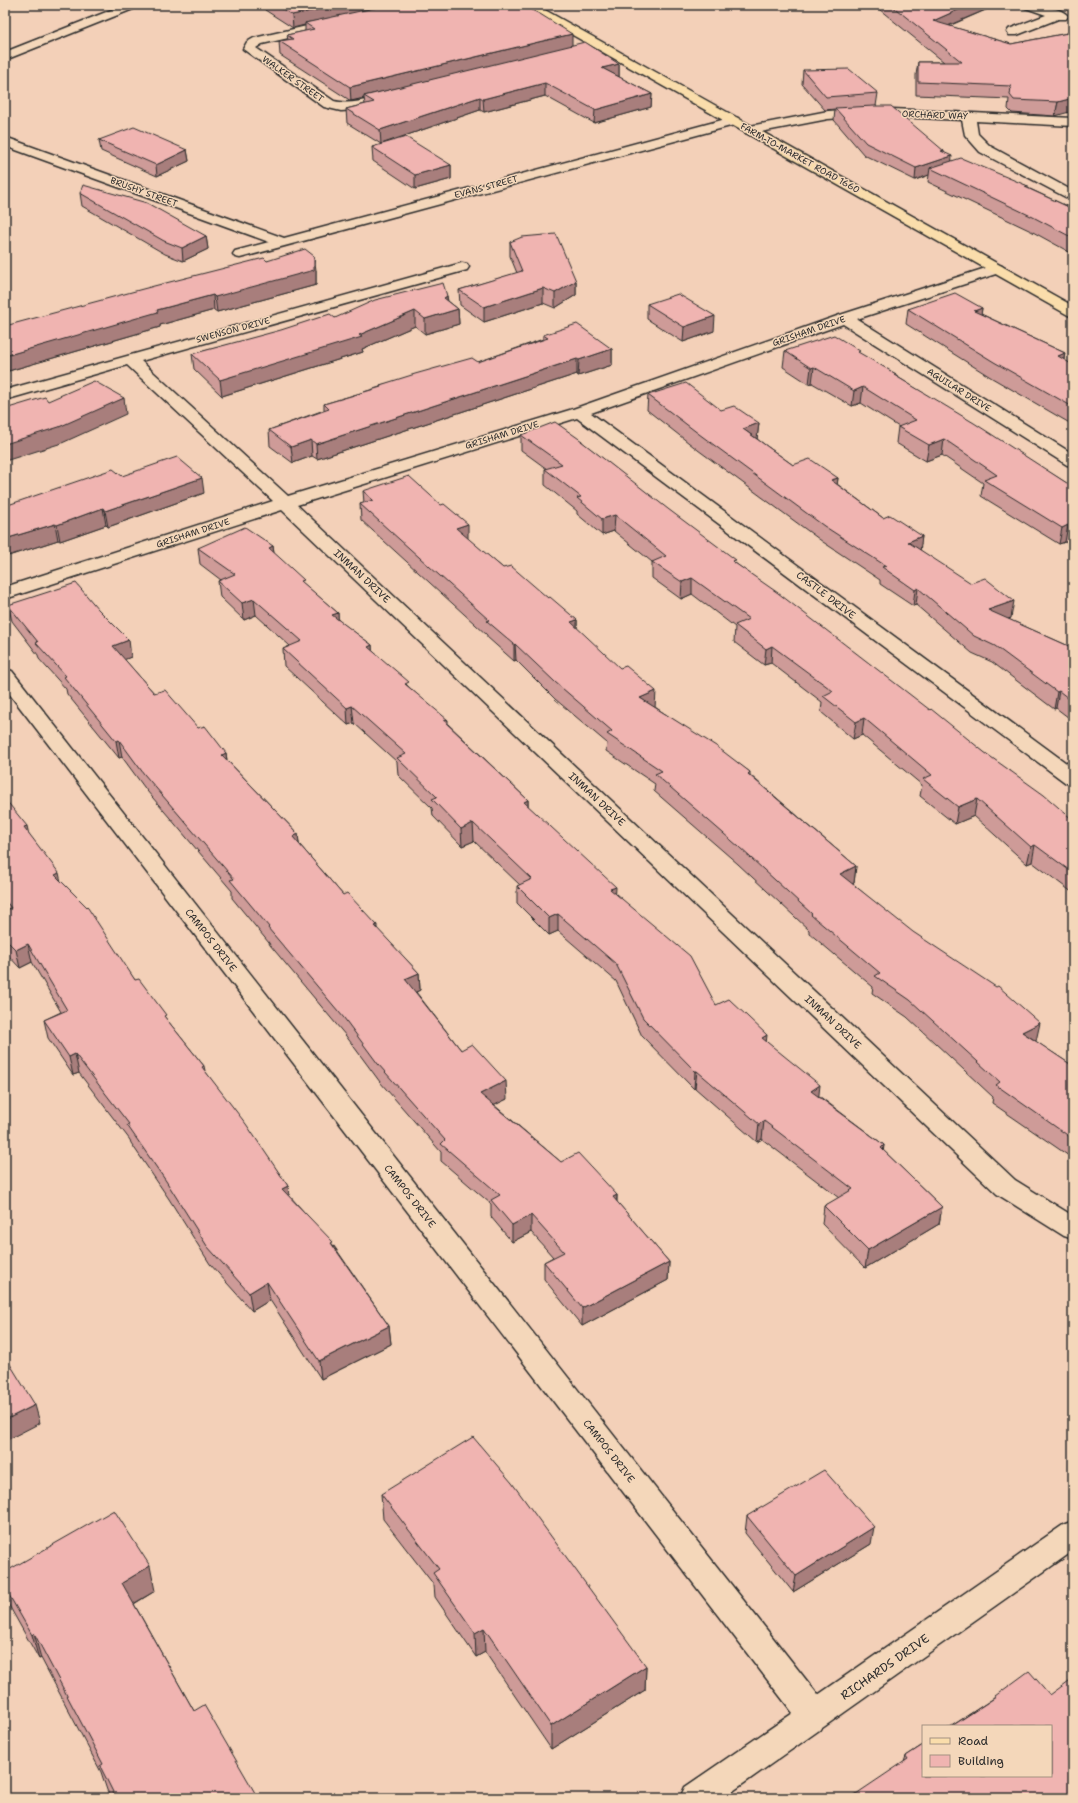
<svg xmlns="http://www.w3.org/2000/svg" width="1078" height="1803" font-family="'Shantell Sans',sans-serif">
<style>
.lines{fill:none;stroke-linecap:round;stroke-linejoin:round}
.minor-casing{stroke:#2b2b2b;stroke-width:3}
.major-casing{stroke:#2b2b2b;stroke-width:3}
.minor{fill:#f4d7ba;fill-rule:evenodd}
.major{fill:#faddab;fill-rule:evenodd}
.wall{fill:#ce9b98;stroke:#2b2b2b}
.shaded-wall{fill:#a87e7c;stroke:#2b2b2b}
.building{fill:#f0b4b1;stroke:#2b2b2b}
.labels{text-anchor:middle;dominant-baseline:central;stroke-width:3;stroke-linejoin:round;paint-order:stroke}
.far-street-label{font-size:9px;fill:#2b2b2b;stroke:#f4d7ba}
.street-label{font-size:10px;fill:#2b2b2b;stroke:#f4d7ba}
.near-street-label{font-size:12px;fill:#2b2b2b;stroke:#f4d7ba}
</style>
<rect width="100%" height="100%" fill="#f3d0b8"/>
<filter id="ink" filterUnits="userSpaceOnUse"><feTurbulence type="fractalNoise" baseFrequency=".025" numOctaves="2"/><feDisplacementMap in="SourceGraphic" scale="8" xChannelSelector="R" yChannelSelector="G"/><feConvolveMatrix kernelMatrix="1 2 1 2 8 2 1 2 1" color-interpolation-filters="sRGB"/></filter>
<g filter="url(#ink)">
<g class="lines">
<defs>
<path id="minor" d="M124 5H140L138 7 5 60V52Z
M1021 5C1033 5 1060 6 1068 16L1066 19H1058L1017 35H1009L1007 32 1009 29 1046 15 1023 7Z
M333 20 337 21 339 24 337 27 262 44 256 48 334 101C354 106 374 97 394 92L399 93 400 96 399 99 357 110 341 111 324 107 243 49 247 42 254 38Z
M873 108 1073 118V126L976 121 978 134 990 146 1073 191V201L980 152 965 135 962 120 873 116 828 119 750 134 745 133 743 130 745 127 750 126 828 111Z
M733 117 738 118 740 121 738 124 240 258 235 257 233 254 235 251 269 242 5 146V137L284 238Z
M462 263 467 264 469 267 467 270 141 361 288 496 573 409 840 315 992 266 997 265 1002 266 1004 269 1002 272 857 319 1073 454V466L1067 465 843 324 591 413 1073 768V784L1066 783 577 418 297 505 1015 1180 1073 1216V1239L1064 1236 997 1194 282 510 5 599V587L273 501 127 365 5 400V390Z
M5 669 12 671 818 1695 1063 1525 1073 1521V1551L723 1798H680L685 1787 793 1713 5 688Z"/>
<path id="major" d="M521 5H536L1073 306V317L1068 315 523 7Z"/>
</defs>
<!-- minor casing -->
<use href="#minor" class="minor-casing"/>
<!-- major casing -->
<use href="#major" class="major-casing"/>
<!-- minor -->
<use href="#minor" class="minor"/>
<!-- major -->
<use href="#major" class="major"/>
</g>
<!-- wall -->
<path class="wall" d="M265 5H521L572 45 619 64V77L652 94 651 107 594 123 545 96 484 112 480 110 381 144 347 123 346 109 365 104 364 98 351 101 280 55 279 41 288 40 287 35 305 31V25L293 28 265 10Z
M874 5H997L949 26 1011 44 1073 32 1055 116 1012 113 1008 109 1009 99 916 95V75L918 62H944Z
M803 70 878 93 876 106 944 151V153L952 161 1028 186V188L1073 209V254L1031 231 928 182 929 175 915 180 864 155 834 120 835 109 825 110 802 84Z
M99 140 187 150 189 161 157 176 101 151Z
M372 147 451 165V179L415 189 373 161Z
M80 193 206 236 208 249 183 261 165 254 82 206Z
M510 242 576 281V295L555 308 543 303 484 322 460 305 459 290 517 273 510 256Z
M267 261 316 270V285L217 312 214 310 160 325V327L5 372Z
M447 296 448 301 458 309 459 324 425 334 415 326 362 349 363 352 222 396 194 369 192 354 335 318Z
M647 304 714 331 683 342 647 319Z
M982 308 981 314 1065 353 1064 360 1073 365V425L992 378 906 324 908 309Z
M543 335 612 349V365L578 376 577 374 317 459 312 456 293 463 270 446 269 430 324 410V404L380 387V385L478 362 543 339Z
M785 351 860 354 896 374V376L1073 487V546L1065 542 1059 544 981 496 983 483 942 455 926 461 896 443 898 427H899L861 403 852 406 812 383 809 384 783 367Z
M648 395 721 410 759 423 757 439 793 465 838 478 837 484 883 518 922 536 920 550 1011 618 1008 619 1071 647 1073 646V721L1056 708 1054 709 992 662 972 653 916 605 913 606 880 584V580L823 542 698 450 647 410Z
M521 435 582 441V442L735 563 1073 820V893L1032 862 1027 864 974 816 955 824 920 796 922 785 862 735 853 739 821 712 822 702 771 663 764 665 734 642 735 627 692 594 681 599 652 578V562L614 531 602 535 577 514V511L545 485V469H547L521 450Z
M122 476 204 493 108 527 106 525 60 541 58 540 5 557V506Z
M363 491 468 539 503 568 548 598 577 620V628L655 707 750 772V775L856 866 854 883 853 884 1035 1041 1073 1066V1164L1068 1161 1069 1156 992 1103 993 1097 907 1017 872 993 873 987 809 933V930L738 864 654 791 655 784 606 751 607 743 555 699 516 660 514 661 487 637V635L361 520 360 504 364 503Z
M273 546 274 553 304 584 338 613V620L372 645V650L409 687 528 800V806L616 894 716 1005 766 1041 819 1096 884 1145 883 1150 942 1207 939 1224 865 1268 822 1224 824 1206 839 1198 762 1139 757 1142 695 1088 694 1089 642 1036 616 981 558 931 549 935 517 903V886L520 885 474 841 462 846 433 816 432 808 398 775 397 762 354 723 348 725 284 666 283 649 290 646 256 615 244 620 220 597 218 581 221 580 200 564 198 548Z
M8 605 131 657 124 659 154 693 198 728 226 753 227 760 298 834 299 844 343 895 377 925V929L419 973 420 990 416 992 461 1050 507 1099 494 1105 561 1162 617 1195V1202L669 1262 668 1280 582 1326 544 1279V1262L553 1257 531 1232 512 1242 491 1217V1204L441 1161V1152L380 1082 346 1036 270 945 269 943 232 898V891L147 791 122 757 119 758 67 694 66 689 39 659 38 655 12 621Z
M5 799 60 880 135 980 204 1066 205 1071 288 1186 289 1195 334 1246 389 1326 391 1344 321 1379 270 1300 252 1311 210 1264 169 1199 131 1143 130 1140 79 1073 73 1075 48 1038 44 1020 61 1012 32 962 20 968 5 952Z
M381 1494 646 1666 645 1690 551 1749 485 1652 476 1657 435 1597 434 1585 383 1519Z
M747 1516 871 1544 793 1592 745 1533Z
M5 1572 155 1591 134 1604 194 1711 258 1798H111L107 1790 101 1772 41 1658 39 1659 6 1600 5 1598Z
M1050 1695 1073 1798 904 1762 906 1756 994 1698 995 1696Z"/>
<!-- shaded-wall -->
<path class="shaded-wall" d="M339 5H399L305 23V25L293 28 292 15Z
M969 5H997L931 33 933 21Z
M572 34V47L364 96V98L351 101 350 87Z
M619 64V77L602 68Z
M545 83V96L484 112 483 99Z
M652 94 651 107 594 123 595 110Z
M480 97V110L381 144 380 130Z
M1073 98V111L1055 116 1058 102Z
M187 150 189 161 157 176 156 165Z
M952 156 951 168H930L929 175 915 180 916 168Z
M451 165V179L415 189V175Z
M206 236 208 249 183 261 182 248Z
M314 256 316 270V285L217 312 215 297Z
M576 281V295L555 308V293Z
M543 288V303L484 322V307Z
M213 295 214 310 160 325V327L5 372V356L157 310Z
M447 296 448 311 444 298Z
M982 308 980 323 974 311Z
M458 309 459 324 425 334V319Z
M415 311V326L362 349 363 352 222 396 220 380 359 335Z
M715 316 714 331 683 342 684 327Z
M612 349V365L578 376 579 360Z
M1065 353 1062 368 1058 356Z
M577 359V374L317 459 316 444Z
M814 367 812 383 809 384 811 368Z
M863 387 861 403 852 406 854 391Z
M124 398 126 414 62 443 5 461V444Z
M759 423 757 439 743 429Z
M944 439 942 455 926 461 929 445Z
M311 440 312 456 293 463 291 447Z
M202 478 204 493 108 527 105 511Z
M838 478 836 494 831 480Z
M103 508 106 525 60 541 57 525Z
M615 515 614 531 602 535V519Z
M55 524 58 540 5 557V539Z
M468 524V541L456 528Z
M1068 525 1065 542 1059 544 1062 528Z
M922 536 920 552 908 542Z
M273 546 275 563 269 548Z
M692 578V594L681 599 682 582Z
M918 588 916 605 913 606 915 590Z
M254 599 256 615 244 620 242 603Z
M1014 601 1011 618 985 627 988 610Z
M338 613 339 629 332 615Z
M577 620V636L571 622Z
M129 640 131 657 116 663 113 646Z
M514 644H515L516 660 514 661Z
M372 645 373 662 368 647Z
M772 646 771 663 764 665 766 649Z
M656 691 655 708 640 698Z
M1059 691 1056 708 1054 709 1057 692Z
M352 706 354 723 348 725 347 708Z
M864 718 862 735 853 739 856 722Z
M448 720V737L444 721Z
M119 740 122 757 119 758 116 741Z
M226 753 228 770 222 755Z
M977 799 974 816 955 824 958 807Z
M528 800V818L524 802Z
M473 823 474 841 462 846 461 829Z
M27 826 31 844 24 827Z
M298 834 300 852 293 837Z
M1035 845 1032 862 1027 864 1031 847Z
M856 866 854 883 838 891 840 874Z
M59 873 63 891 55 875Z
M616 887 615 904 610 889Z
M558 914V931L549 935V918Z
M28 944 32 962 20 968 16 950Z
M419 973 420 990 406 997 405 979Z
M1040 1023 1036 1041 1022 1032Z
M767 1035 765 1053 762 1038Z
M75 1054 79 1073 73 1075 69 1057Z
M695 1071H697L695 1088 694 1089Z
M506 1081 507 1099 481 1112 480 1094Z
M820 1085 818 1103 811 1091Z
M764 1121 762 1139 757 1142 759 1124Z
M884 1145 882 1162 881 1148Z
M288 1186 290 1205 282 1189Z
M617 1195 616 1212 613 1197Z
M942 1207 939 1224 865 1268 868 1250Z
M531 1215V1232L512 1242V1225Z
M669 1262 668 1280 582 1326V1308Z
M267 1282 270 1300 252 1311 249 1293Z
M389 1326 391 1344 321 1379 319 1361Z
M35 1405 40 1423 5 1441V1420Z
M874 1527 871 1544 793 1592 796 1576Z
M150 1566 155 1591 128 1607 122 1583Z
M484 1628 485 1652 476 1657 475 1633Z
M34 1633 41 1658 39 1659 32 1635Z
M646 1666 645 1690 551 1749V1726Z"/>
<!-- building -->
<path class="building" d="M276 5H339L292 15Z
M388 5H521L540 14 572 34 350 87 279 41 293 39 287 35 314 29 305 23Z
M891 5H969L933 21 1011 44 1073 32V98L1058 102 1014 100 1010 95 1011 86 918 82V62H962Z
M585 42 619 64 602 68 652 94 595 110 545 83 483 99 480 97 380 130 346 109 374 102 364 96Z
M849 69 878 93 826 97 803 70Z
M874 106H891L944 151H941L952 156 916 168 866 143 835 108Z
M134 127 187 150 156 165 99 140Z
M406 137 451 165 415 175 372 147Z
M961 158 1028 186 1025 187 1073 209V238L1033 217 930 168Z
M83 185 147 203 206 236 182 248 164 241 80 193Z
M556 234 576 281 555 293 543 288 484 307 459 290 522 271 510 242 522 237Z
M305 249 314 256V270L215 297 213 295 157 310 158 312 5 356V326L154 286 264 258 267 261Z
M443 283 447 296 444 298 458 309 425 319 415 311 359 335 362 337 220 380 192 354 281 330 330 314 335 318 375 300Z
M955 293 982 308 974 311 1065 353 1058 356 1073 365V407L994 362 908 309Z
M678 294 715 316 684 327 647 304Z
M577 324 612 349 579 360 577 359 316 444 311 440 291 447 269 430 329 409 324 404 381 387 380 385 415 374 472 358 478 362 548 338 543 335Z
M834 335 860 351 858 352 896 374 894 375 974 423 1073 487V528L1068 525 1062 528 984 480 997 475 944 439 929 445 898 427 916 420 863 387 854 391 814 367 811 368 785 351Z
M94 381 124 398 59 427 5 444V409L45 397 48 401Z
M686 383 721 410 734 406 759 423 743 429 793 465 810 459 838 478 831 480 883 518 890 515 922 536 908 542 971 583 985 578 1014 601 988 610 1071 647 1073 646V702L1059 691 1057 692 995 646 974 636 918 588 915 590 882 567 886 566 824 526 699 434 648 395Z
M555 422 582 441H581L668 509 736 560 732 561 778 593 930 710 931 709 984 752 1044 795 1073 820V873L1035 845 1031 847 977 799 958 807 923 779 932 775 864 718 856 722 823 696 833 691 772 646 766 649 735 625 749 619 692 578 682 582 652 562 666 556 615 515 602 519 577 498 581 497 545 469 562 464 521 435Z
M177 457 202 478 105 511 103 508 57 525 55 524 5 539V506L113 469 122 476Z
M409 476 441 505 444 504 468 524 456 528 503 568 511 566 548 598 550 597 577 620 571 622 620 668 626 666 656 691 640 698 716 746 750 772 748 774 856 866 840 874 913 932 996 987 998 986 1040 1023 1022 1032 1073 1066V1139L996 1085 1000 1082 910 1000 875 976 880 973 811 915 812 914 739 847 655 774 662 771 607 734 612 731 555 682 515 644H514L487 621 489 620 360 504 373 500 363 491Z
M245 527 273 546 269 548 304 580 301 581 338 613 332 615 372 645 368 647 409 682 405 684 448 720 444 721 528 800 524 802 616 887 610 889 690 956 716 1005 729 999 767 1035 762 1038 820 1085 811 1091 884 1145 881 1148 942 1207 868 1250 824 1206 853 1189 764 1121 759 1124 697 1071H695L643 1018 616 964 558 914 549 918 517 886 532 879 473 823 461 829 432 799 437 797 397 758 406 754 352 706 347 708 283 649 302 641 254 599 242 603 218 581 235 574 198 548Z
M76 583 98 609 129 640 113 646 154 693 165 690 198 728 205 726 226 753 222 755 298 834 293 837 343 895 347 893 377 925 375 926 419 973 405 979 461 1050 472 1044 506 1081 480 1094 561 1162 578 1153 617 1195 613 1197 669 1262 582 1308 544 1262 564 1252 531 1215 512 1225 491 1200 500 1195 441 1144 445 1140 378 1064 344 1018 268 928 269 927 230 880 234 879 144 774 119 740 116 741 64 677 66 676 36 643 38 642 8 605Z
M5 799 27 826 24 827 59 873 55 875 88 908 135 980 139 979 166 1015 164 1016 204 1066 202 1067 246 1124 288 1186 282 1189 333 1242 331 1243 389 1326 319 1361 267 1282 249 1293 207 1246 166 1181 127 1125 129 1124 75 1054 69 1057 44 1020 67 1010 28 944 16 950 5 939V911L11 908 5 900Z
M5 1356 35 1405 5 1420Z
M473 1437 512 1483 646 1666 551 1726 484 1628 475 1633 433 1573 439 1569 381 1494Z
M824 1470 874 1527 796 1576 747 1516Z
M114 1510 150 1566 122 1583 194 1711 204 1705 258 1798H116L100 1766 103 1764 34 1633 32 1635 5 1588V1572Z
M1029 1671 1050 1695 1073 1678V1798H850L908 1759 906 1756 923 1745V1776H1051V1726H952L996 1697 995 1696Z"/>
</g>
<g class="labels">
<!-- far-street labels -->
<g class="far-street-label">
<text transform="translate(293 79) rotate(35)">WALKER STREET</text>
<text transform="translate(935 115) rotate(2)">ORCHARD WAY</text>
<text transform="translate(800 158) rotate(29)">FARM-TO-MARKET ROAD 1660</text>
<text transform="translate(486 187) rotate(-15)">EVANS STREET</text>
<text transform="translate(144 192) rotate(20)">BRUSHY STREET</text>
<text transform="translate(233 330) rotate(-15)">SWENSON DRIVE</text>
<text transform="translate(809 331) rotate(-19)">GRISHAM DRIVE</text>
<text transform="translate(959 390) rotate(32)">AGUILAR DRIVE</text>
<text transform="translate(502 435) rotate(-17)">GRISHAM DRIVE</text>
<text transform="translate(193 533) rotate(-18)">GRISHAM DRIVE</text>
</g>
<!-- street labels -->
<g class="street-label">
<text transform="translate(362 576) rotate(43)">INMAN DRIVE</text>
<text transform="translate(826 595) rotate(37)">CASTLE DRIVE</text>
<text transform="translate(597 799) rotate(43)">INMAN DRIVE</text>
<text transform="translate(211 940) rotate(52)">CAMPOS DRIVE</text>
<text transform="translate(833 1022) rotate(43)">INMAN DRIVE</text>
<text transform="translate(410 1196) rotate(52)">CAMPOS DRIVE</text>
<text transform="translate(609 1451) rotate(52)">CAMPOS DRIVE</text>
</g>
<!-- near-street labels -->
<g class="near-street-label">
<text transform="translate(885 1667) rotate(-35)">RICHARDS DRIVE</text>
</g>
</g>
<!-- margin -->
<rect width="1078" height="1803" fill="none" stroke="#f4d7ba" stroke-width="20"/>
<rect x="10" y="10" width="1058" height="1783" fill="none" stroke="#2b2b2b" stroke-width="1.5" filter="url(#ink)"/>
<!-- legend -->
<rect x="922" y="1725" width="130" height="52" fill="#f4d7ba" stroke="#a49281"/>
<rect x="930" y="1738" width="20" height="6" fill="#faddab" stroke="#a49281"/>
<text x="958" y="1745" font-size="12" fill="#2b2b2b">Road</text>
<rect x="930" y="1755" width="20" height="12" fill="#f0b4b1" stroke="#a49281"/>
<text x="958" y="1765" font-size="12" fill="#2b2b2b">Building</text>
</svg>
